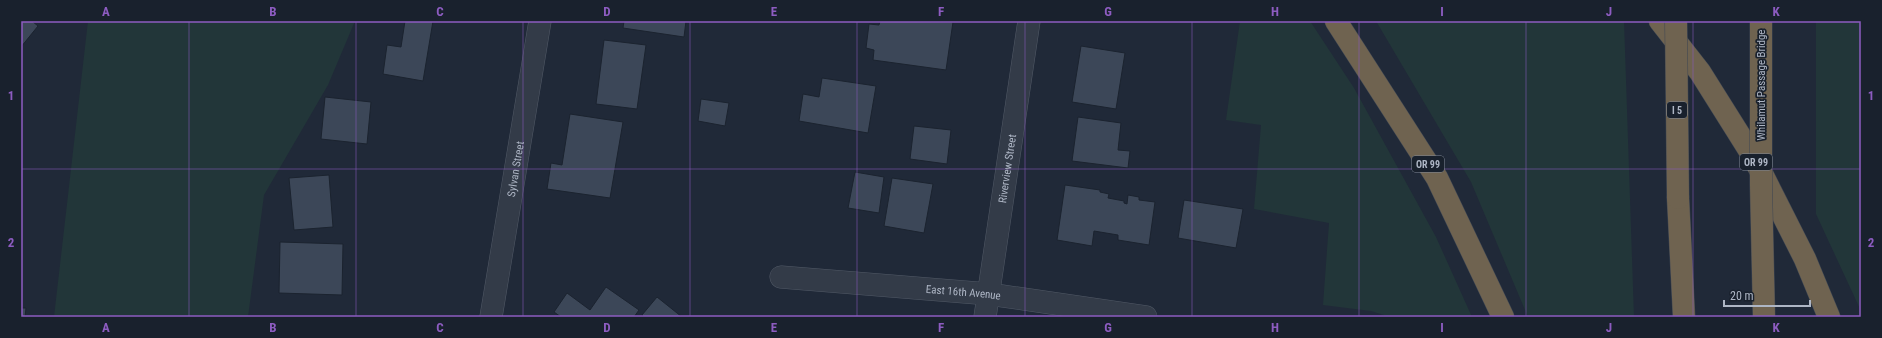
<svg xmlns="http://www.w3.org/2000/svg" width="1882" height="338" font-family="'Roboto Condensed',sans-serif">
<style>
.green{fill:#223639}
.building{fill:#3c4758;stroke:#1b232f}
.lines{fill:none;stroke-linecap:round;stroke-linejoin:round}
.street-casing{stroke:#515966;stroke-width:23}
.highway-casing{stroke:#3e4653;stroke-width:23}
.street{stroke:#333b48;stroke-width:22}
.highway{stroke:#6f6350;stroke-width:22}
.highway-bridge-casing{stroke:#3e4653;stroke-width:23;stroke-linecap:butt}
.highway-bridge{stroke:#6f6350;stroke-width:22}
.grid{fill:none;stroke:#8d5cc1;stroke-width:1;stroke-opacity:0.55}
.labels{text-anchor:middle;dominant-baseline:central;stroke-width:3.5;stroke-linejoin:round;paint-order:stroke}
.shield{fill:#19212d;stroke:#818997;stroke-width:1}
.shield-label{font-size:10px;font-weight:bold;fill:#aeb6c5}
.street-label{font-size:11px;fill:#aeb6c5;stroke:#19212d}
.neatline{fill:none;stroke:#8d5cc1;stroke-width:1.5}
.grid-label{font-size:13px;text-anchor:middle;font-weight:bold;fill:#8d5cc1}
</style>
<rect width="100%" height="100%" fill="#202938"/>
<!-- green -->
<path class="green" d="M88 21H355L328 85 264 195 248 317H54Z
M1240 21H1310L1354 88 1436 237 1472 317H1390L1371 311 1323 305 1329 223 1254 209 1261 125 1226 120Z
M1376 21H1624L1634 317H1528L1471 182Z
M1816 21H1857L1861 25V311L1816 214Z"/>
<!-- building -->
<path class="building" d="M21 21H32L38 26 21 47Z
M405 21H433L423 81 383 74 387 45 401 47Z
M624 21H686L684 37 623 28Z
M880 21 953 22 946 70 873 60 874 50 866 48 869 24 879 25Z
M604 40 646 45 637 109 596 104Z
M1081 46 1125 53 1116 109 1072 102Z
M822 78 876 86 868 133 799 121 803 94 819 97Z
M325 97 371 102 367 144 321 139Z
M701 99 729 103 725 126 698 121Z
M570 114 623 122 610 198 547 189 551 163 562 165Z
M1078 117 1121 123 1118 150 1130 151 1128 168 1072 161Z
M914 126 951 130 947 164 910 159Z
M855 172 884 177 879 213 848 208Z
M329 175 333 227 294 230 289 178Z
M892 178 933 184 924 233 884 226Z
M1065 185 1100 190V192L1109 194 1108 198 1124 201V203L1127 204 1128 195 1139 197V200L1155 202 1149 245 1118 240V235L1094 231 1092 246 1057 240Z
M1184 200 1243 209 1236 248 1178 238Z
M280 242 343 244 342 295 279 293Z
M606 287 639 310 634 317H561L554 312 567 293 590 310Z
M657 297 682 317H644L642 315Z
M21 308H26L25 317H21Z"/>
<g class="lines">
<defs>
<g id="street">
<path id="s1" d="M781 277 989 294 1146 317"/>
<path id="s2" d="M491 317 540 21"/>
<path id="s3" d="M985 317 1029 21"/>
</g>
<path id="highway" d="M1336 21 1437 178 1503 317
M1660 21 1700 72 1754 158 1805 259 1829 317
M1678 198 1684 317"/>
</defs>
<!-- street casing -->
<use href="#street" class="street-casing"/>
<!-- highway casing -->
<use href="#highway" class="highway-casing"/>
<!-- street -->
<use href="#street" class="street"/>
<!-- highway -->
<use href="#highway" class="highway"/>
<defs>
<path id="highway-bridge" d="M1676 21 1678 198
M1761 21V185L1764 317"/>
</defs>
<!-- highway-bridge casing -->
<use href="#highway-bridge" class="highway-bridge-casing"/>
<!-- highway-bridge -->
<use href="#highway-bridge" class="highway-bridge"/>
</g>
<!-- grid -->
<path class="grid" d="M189 21V317M356 21V317M523 21V317M690 21V317M857 21V317M1025 21V317M1192 21V317M1359 21V317M1526 21V317M1693 21V317M21 169H1861"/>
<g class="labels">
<!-- shield labels -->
<g class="shield">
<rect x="1667" y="102" width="20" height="16" rx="3"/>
<rect x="1740" y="154" width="32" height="16" rx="3"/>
<rect x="1412" y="156" width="32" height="16" rx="3"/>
</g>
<g class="shield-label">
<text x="1677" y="110">I 5</text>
<text x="1756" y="162">OR 99</text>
<text x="1428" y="164">OR 99</text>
</g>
<!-- street labels -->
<g class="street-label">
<text transform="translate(1761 85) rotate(-90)">Whilamut Passage Bridge</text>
<text stroke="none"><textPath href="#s2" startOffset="150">Sylvan Street</textPath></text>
<text stroke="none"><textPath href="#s3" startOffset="150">Riverview Street</textPath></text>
<text stroke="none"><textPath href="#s1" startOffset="183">East 16th Avenue</textPath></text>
</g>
</g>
<!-- border -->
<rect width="1882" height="338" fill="none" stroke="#19212d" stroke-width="44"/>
<!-- scale -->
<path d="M1724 300v6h86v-6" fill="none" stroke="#aeb6c5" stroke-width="2"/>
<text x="1730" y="300" font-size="12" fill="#aeb6c5" stroke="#19212d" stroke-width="3" paint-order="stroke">20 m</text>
<rect x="22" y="22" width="1838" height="294" class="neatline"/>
<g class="grid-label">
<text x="106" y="16">A</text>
<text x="273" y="16">B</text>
<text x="440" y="16">C</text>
<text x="607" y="16">D</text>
<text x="774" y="16">E</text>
<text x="941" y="16">F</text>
<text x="1108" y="16">G</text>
<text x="1275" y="16">H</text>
<text x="1442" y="16">I</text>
<text x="1609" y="16">J</text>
<text x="1776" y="16">K</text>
<text x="11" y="100">1</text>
<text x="1871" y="100">1</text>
<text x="11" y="247">2</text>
<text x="1871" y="247">2</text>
<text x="106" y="332">A</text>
<text x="273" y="332">B</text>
<text x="440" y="332">C</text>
<text x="607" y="332">D</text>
<text x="774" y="332">E</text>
<text x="941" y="332">F</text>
<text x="1108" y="332">G</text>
<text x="1275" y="332">H</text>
<text x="1442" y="332">I</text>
<text x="1609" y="332">J</text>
<text x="1776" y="332">K</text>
</g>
</svg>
